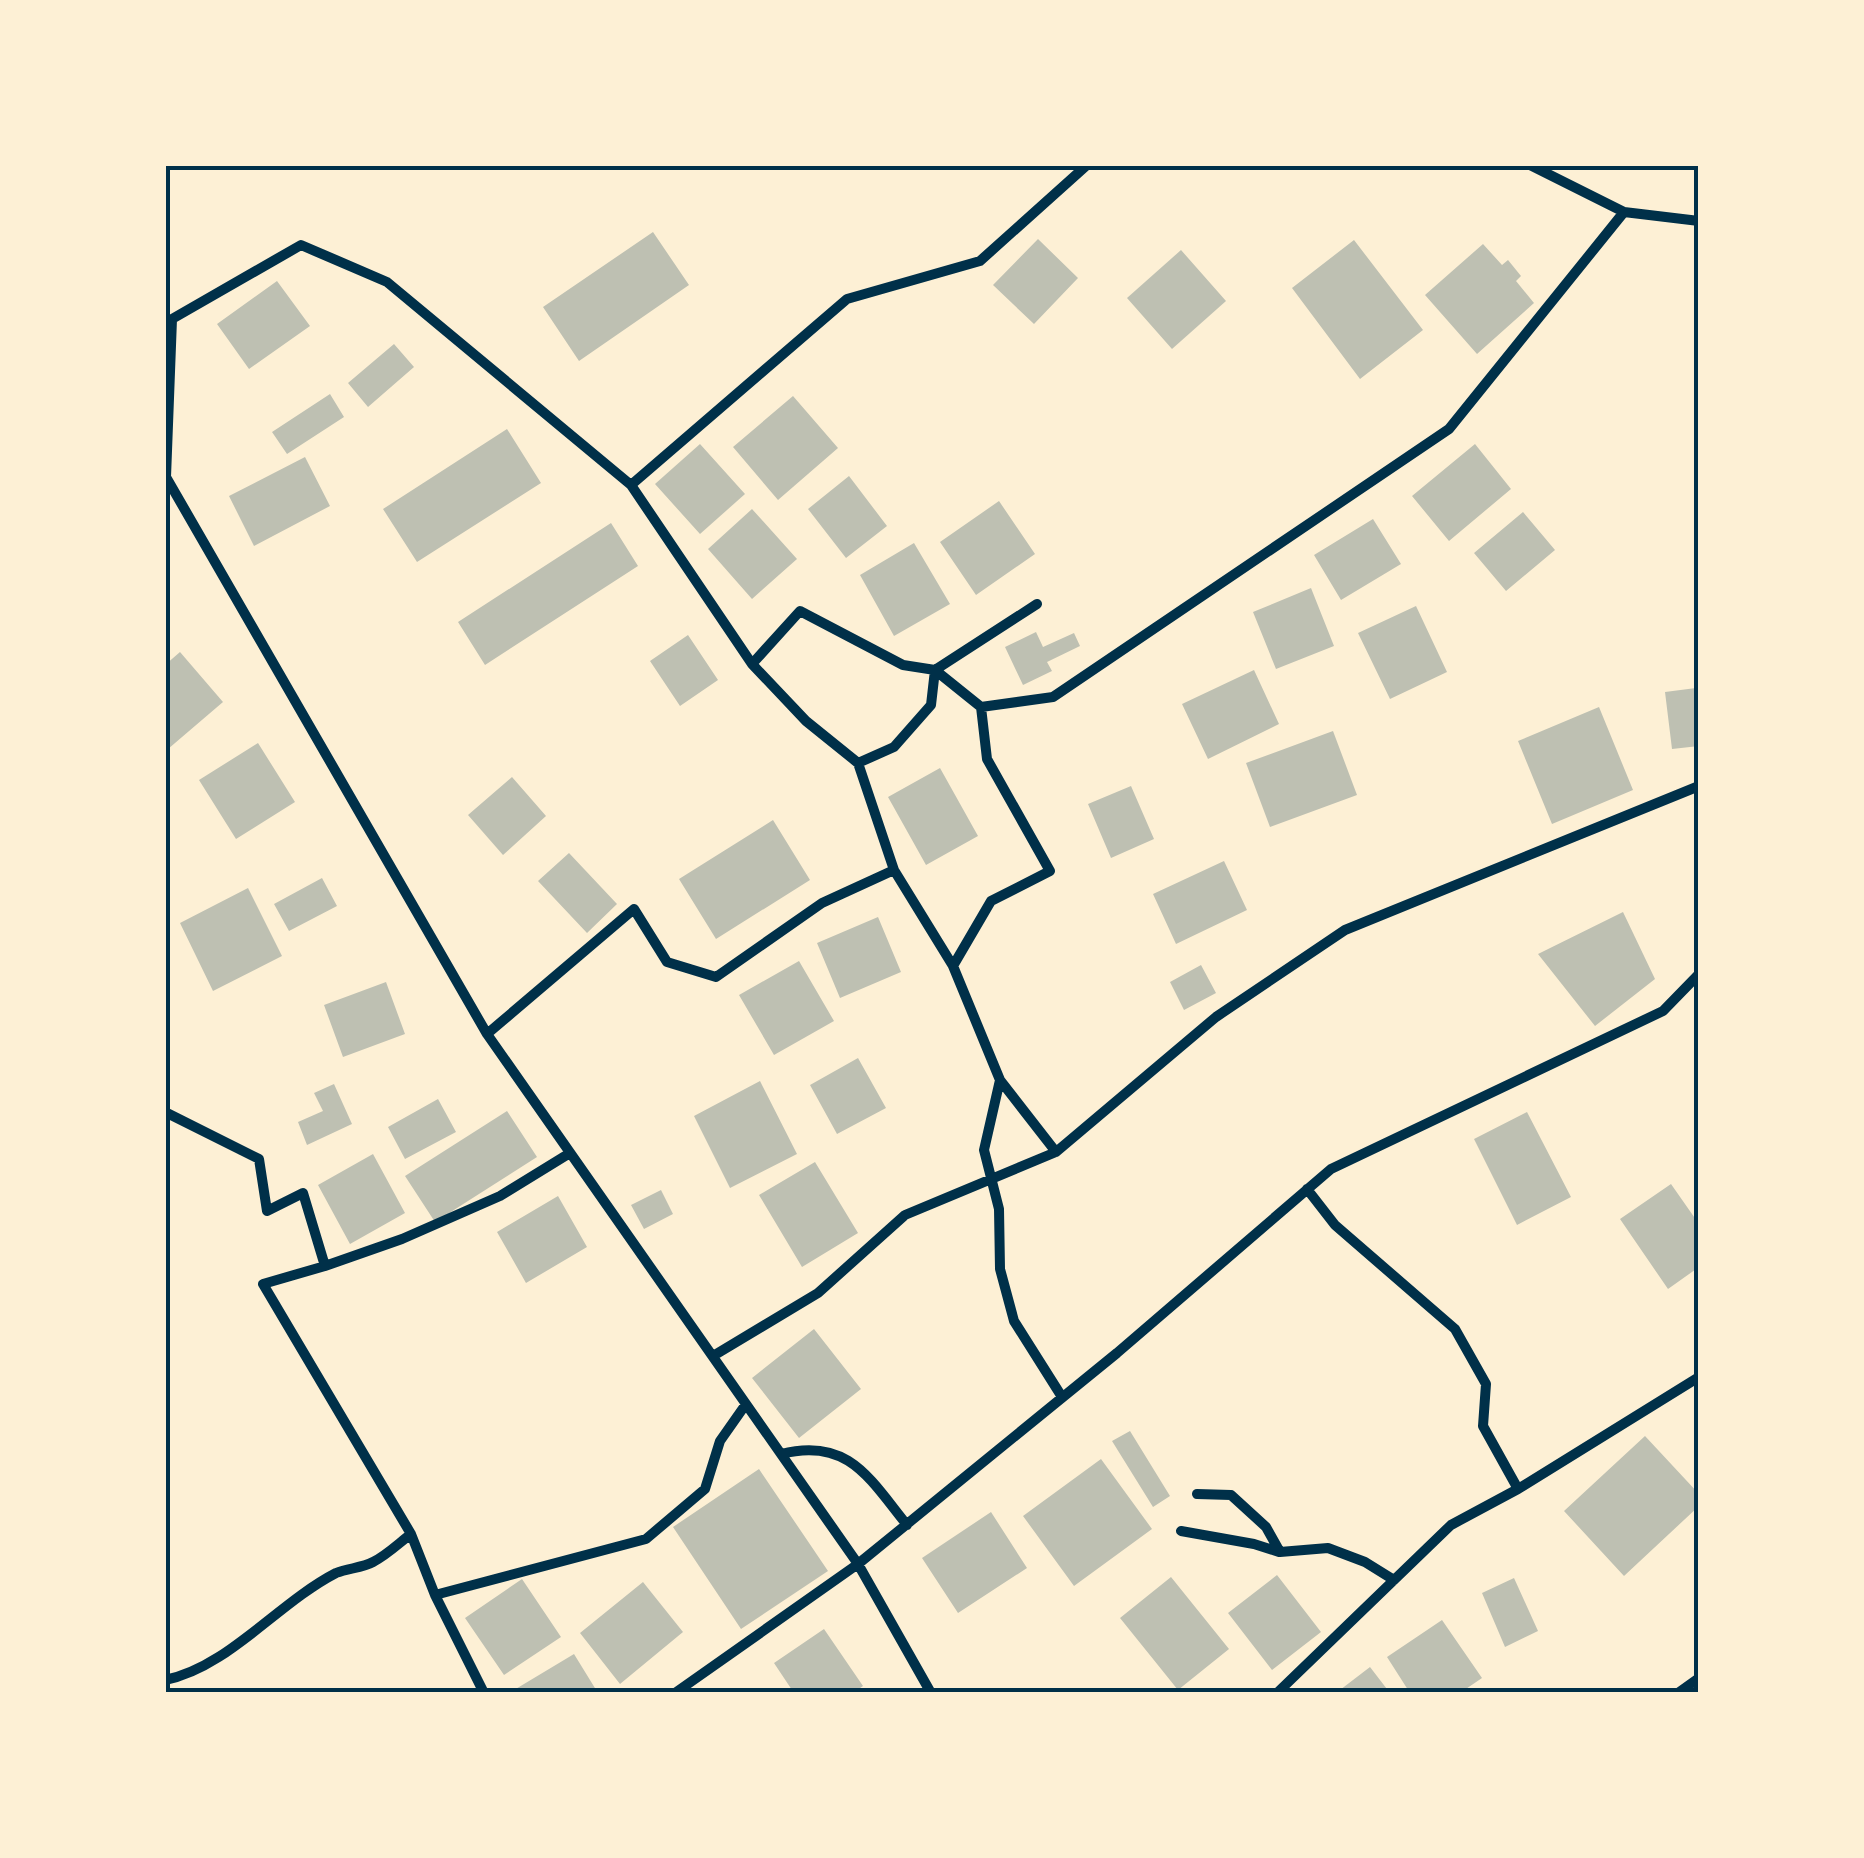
<svg xmlns="http://www.w3.org/2000/svg" width="1864" height="1858" font-family="'Work Sans',sans-serif">
<style>
.building{fill:#bec0b2}
.lines{fill:none;stroke-linecap:round;stroke-linejoin:round}
.minor{stroke:#003049;stroke-width:10}
.neatline{fill:none;stroke:#003049;stroke-width:4}
</style>
<rect width="100%" height="100%" fill="#fdf0d5"/>
<!-- building -->
<path class="building" d="M653 232 689 285 579 361 543 307Z
M1038 239 1078 278 1034 324 993 285Z
M1354 240 1423 330 1360 379 1292 288Z
M1483 244 1502 265 1508 260 1521 276 1516 281 1534 303 1477 354 1425 295Z
M1181 250 1226 301 1172 349 1127 298Z
M277 281 310 326 249 369 217 324Z
M394 344 414 367 368 407 348 383Z
M330 394 344 417 287 454 272 432Z
M793 396 838 448 778 500 733 447Z
M507 429 541 483 417 562 383 509Z
M700 444 745 494 700 534 655 484Z
M1475 444 1511 489 1449 541 1412 496Z
M305 457 330 506 254 546 229 496Z
M849 476 887 526 846 558 808 509Z
M999 501 1035 554 976 595 940 542Z
M752 509 797 559 752 599 708 549Z
M1523 512 1555 550 1506 591 1474 553Z
M1373 519 1401 564 1341 600 1314 555Z
M611 523 638 566 485 665 458 622Z
M914 543 950 604 894 636 860 575Z
M1311 588 1334 646 1276 669 1253 612Z
M1416 606 1447 672 1390 699 1358 633Z
M1036 632 1043 647 1074 633 1080 646 1047 662 1052 671 1023 685 1005 647Z
M688 635 718 680 680 706 650 661Z
M180 652 223 702 168 749 165 746V665Z
M1254 670 1279 724 1208 759 1182 704Z
M1696 688 1699 746 1672 749 1665 692Z
M1599 707 1633 790 1552 824 1518 741Z
M1333 731 1357 795 1270 827 1246 763Z
M258 743 295 802 236 839 199 780Z
M940 768 978 836 926 865 888 797Z
M512 777 546 816 503 855 468 815Z
M1131 786 1154 839 1111 858 1088 804Z
M773 820 810 880 716 939 679 879Z
M569 853 617 904 587 933 538 881Z
M1224 861 1247 910 1176 944 1153 894Z
M322 878 337 906 289 931 274 904Z
M248 888 282 956 213 991 180 923Z
M1623 912 1655 979 1595 1026 1538 954Z
M878 917 901 972 840 998 817 943Z
M799 961 834 1021 774 1055 739 995Z
M1201 965 1216 993 1184 1010 1170 982Z
M386 982 405 1034 343 1057 324 1005Z
M858 1058 886 1108 837 1134 810 1085Z
M760 1081 797 1154 730 1188 694 1116Z
M334 1084 352 1124 307 1145 298 1122 323 1111 314 1093Z
M438 1099 456 1132 405 1159 388 1127Z
M507 1111 537 1157 435 1222 405 1176Z
M1527 1112 1571 1197 1517 1225 1474 1139Z
M373 1154 405 1213 350 1244 318 1185Z
M815 1162 858 1233 802 1267 759 1195Z
M1671 1184 1699 1224V1267L1668 1289 1620 1219Z
M661 1190 673 1214 644 1229 631 1205Z
M558 1196 587 1247 526 1283 497 1232Z
M814 1329 861 1389 799 1438 752 1378Z
M1130 1431 1170 1496 1153 1507 1112 1441Z
M1645 1436 1699 1494V1506L1624 1576 1564 1511Z
M1101 1459 1152 1529 1074 1586 1023 1516Z
M759 1469 828 1571 741 1629 673 1527Z
M991 1512 1027 1568 958 1613 922 1558Z
M1277 1575 1321 1632 1272 1670 1228 1613Z
M1171 1577 1229 1649 1178 1690 1120 1618Z
M1514 1578 1538 1631 1505 1647 1482 1593Z
M522 1579 561 1637 504 1675 465 1618Z
M643 1582 683 1632 620 1684 580 1633Z
M1442 1620 1482 1678 1460 1693H1410L1387 1657Z
M824 1629 863 1686 853 1693H794L774 1663Z
M574 1654 598 1693H509Z
M1370 1667 1390 1693H1336Z"/>
<g class="lines">
<!-- minor -->
<path class="minor" d="M1530 165 1624 212 1699 221
M631 485 387 282 301 245 172 319 166 477 487 1034 858 1564 1117 1353 1331 1169 1663 1011 1699 974
M1037 604 935 670 981 707 1053 697 1449 429 1624 212
M752 664 800 611 903 665 935 670 931 705 894 747 858 763 806 721 752 664 631 485 847 299 980 261 1087 165
M858 763 894 870
M953 966 991 901 1050 871 987 759 981 707
M487 1034 634 909 667 962 716 977 822 903 894 870 953 966 1000 1080 984 1150 999 1209 1000 1269 1014 1321 1062 1397
M1000 1080 1056 1152
M165 1112 259 1159 267 1211 303 1193 325 1266 263 1284 411 1534 435 1595 484 1693
M1307 1189 1335 1225 1455 1329 1486 1384 1483 1426 1518 1489
M325 1266 402 1239 500 1196 570 1153
M713 1356 818 1293 905 1215 1056 1152 1216 1017 1345 930 1699 786
M781 1454C848 1437 869 1478 907 1525
M1197 1494 1231 1495 1266 1527 1280 1552 1328 1548 1365 1562 1394 1580
M1181 1531 1254 1544 1279 1552
M435 1595 646 1539 705 1489 720 1441 746 1404
M165 1680C227 1668 278 1603 336 1573 348 1568 362 1568 373 1562 387 1555 399 1543 411 1534
M675 1693 858 1564 931 1693
M1277 1693 1451 1525 1518 1489 1699 1377
M1678 1693 1699 1678"/>
</g>
<!-- border -->
<rect width="1864" height="1858" fill="none" stroke="#fdf0d5" stroke-width="335"/>
<rect x="168" y="168" width="1528" height="1522" class="neatline"/>
</svg>
